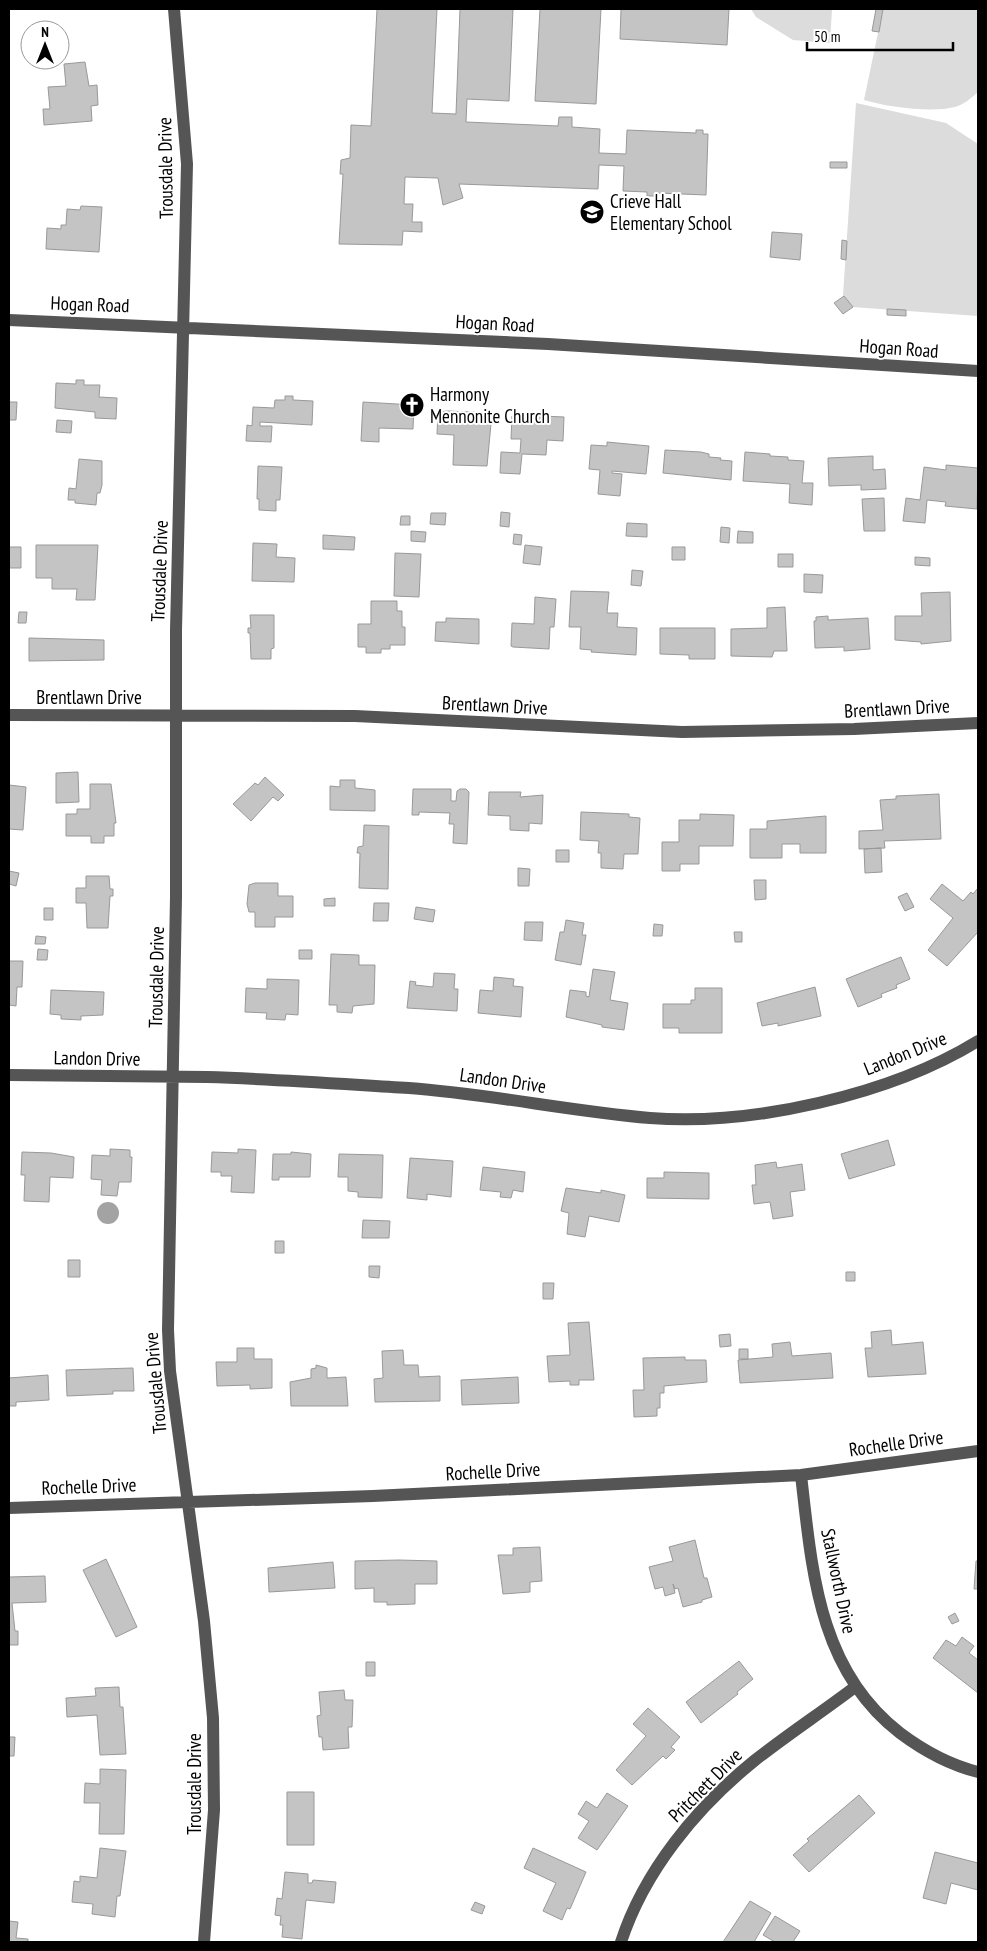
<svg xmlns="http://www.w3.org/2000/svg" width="987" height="1951" font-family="'PT Sans Narrow',sans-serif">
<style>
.green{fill:#dcdcdc}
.water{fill:#a3a3a3}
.building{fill:#c4c4c4;stroke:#999}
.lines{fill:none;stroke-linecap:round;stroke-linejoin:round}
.minor{stroke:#555;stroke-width:12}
.labels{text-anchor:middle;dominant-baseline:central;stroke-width:4;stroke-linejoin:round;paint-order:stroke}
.street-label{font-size:19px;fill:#000;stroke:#fff}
.poi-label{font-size:19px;fill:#000;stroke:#fff;text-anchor:start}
</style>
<rect width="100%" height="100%" fill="#fff"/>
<!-- green -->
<path class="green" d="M751 9H832L830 43 793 40 756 17Z
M883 9H978V92C971 98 965 104 955 107 932 113 887 107 864 100Z
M856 103 946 123 978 144V316L852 307 843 295Z"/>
<!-- water -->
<path class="water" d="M97 1213a11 11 0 1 1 22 0a11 11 0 1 1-22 0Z"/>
<!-- building -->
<path class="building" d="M377 9H437L432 113 456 114 460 9H513L509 101 467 99 466 122 558 126 559 117H572V127L600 129 599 153 626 154 627 130 696 133V130H703V134H708L706 195 657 193 656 196H647V192L623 191 624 166 599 165 598 189 459 184 463 198 443 205 438 178 405 177 404 204H413L412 222H422V232L403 231 402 245 339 244 343 174H340L341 160 350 158 351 125 371 126Z
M540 9H601L596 104 535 101Z
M621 9H729L727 45 620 39Z
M876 9H883L879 32 872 31Z
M85 62 89 86 97 85 98 105 91 106 92 121 44 125 43 109H50L48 87 66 86 64 64Z
M830 162H847V168H830Z
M81 206 102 207 99 252 46 249 47 228 61 229V225H66L67 209 80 210Z
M772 232 802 234 800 260 770 257Z
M842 240 847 241 846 260 841 259Z
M844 296 853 307 843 314 834 303Z
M887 309 906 310V316L887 315Z
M76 380H84V385H100L99 397 117 398 116 419 95 418V412L55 408 56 383 76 384Z
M285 396H293V400L313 401 312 425 260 422V426H272L271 442 246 441 247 425 252 426 253 407 274 408 275 400H285Z
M9 402H17L16 420H9Z
M363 402 414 405 413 429 379 428V442L361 441Z
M448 411 492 413 487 466 453 465 454 435 437 434 438 412Z
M522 415 564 417 563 441 547 440 546 455 522 454 520 474 500 473 501 452 520 453 521 439H511L512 416Z
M57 420 72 421 71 433 56 432Z
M607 442 649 446 646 474 612 471V473L622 474 620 496 598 494 600 470 589 469 591 445 607 446Z
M665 450 701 452 709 454V457L721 458 720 460 732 461 731 480 663 473Z
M745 452 770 454V456L788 457V460L804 461 802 483H813L812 505 789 503 790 484 743 481Z
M873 456V470L885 469 886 489 861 490V485L829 486 828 458Z
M79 459 102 461V485L100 493H97L96 505 75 503V500H68L69 488 76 489Z
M946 465 978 468 977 509 945 506 946 502 927 500 925 523 903 521 906 498 920 500 924 467 946 470Z
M258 466 282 467 280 500H276V511L259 510V499H257Z
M884 498 885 531H864L862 499Z
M501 512 510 513 509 527 500 526Z
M431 513H446L445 525 430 524Z
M401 516H410V525H400Z
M627 523 647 524V537L626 536Z
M721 527 730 528 729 543 720 542Z
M411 531 426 532 425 542 411 541Z
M738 531 753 532V543H737Z
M514 534 522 535 521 545 513 544Z
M323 535 355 537 354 550 323 549Z
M253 543 277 544 276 557 295 558 294 582 252 581Z
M36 545H98L95 600H76L77 589H52V578H36Z
M525 545 542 547 540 565 523 563Z
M9 547H21V568H9Z
M672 547H685V560H672Z
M395 553 421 554 419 597 394 596Z
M778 554H793V567H778Z
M915 557 930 558V566L915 565Z
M632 570 643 571 641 586 631 585Z
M804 574 823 575 822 593 804 592Z
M571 591 609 592 607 613H618L617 627 637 628 636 655 591 652 592 650 580 649 581 627H569Z
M950 592 951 641 921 644V642L895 640V616H922L921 593Z
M535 597 556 599 554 627H550L549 649 513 647 511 646 512 623 534 624Z
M371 601H397V611H402V627H405V645H390V649H381V653H366V647H358V624H371Z
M785 607 787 651H774L772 657 731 656V629L767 628V608Z
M19 612H27L26 623H18Z
M250 615H274V648L271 649V659H251L250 633H248V628H251Z
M828 616V620L868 618 870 649 844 651V647L815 648 814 621H816V617Z
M446 618 479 619V644L435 641 436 622H446Z
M660 628H715V659H689V655L660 654Z
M29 638 104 640V660L29 661Z
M78 772 79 802 56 803V773Z
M265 777 284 795 278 801 273 797 251 821 233 804 255 783 258 785Z
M340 780H355V788L375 790V811L330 810V786L340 787Z
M90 784H111L116 823H114V836H104V843H91V836H66V814H77V809H90Z
M9 785 26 787 23 830 9 829Z
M413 789H451V801H456L457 791 460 789H466L469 792 467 844 453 843 454 824H449L450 813 419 812V815H412Z
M489 792H521L520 797 543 795 542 824 529 823V831L510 830V816L488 815Z
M939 794 941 839 884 841 885 848 859 849V831L883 830 880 800 896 799V796Z
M581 812 629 814V817L640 818 638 854H624L623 869 601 868V853H598L599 841 580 840Z
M700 814 734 815 733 846H699V864H680V871H662V842H679V820H700Z
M826 816V853H800V844H782V858H750V829H767V821Z
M364 825 389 826 388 889 359 888 360 853H357L358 847 363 846Z
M881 848 882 872 865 873 864 849Z
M556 850H569V862H556Z
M518 868 530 869 529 886H518Z
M9 871 19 873 16 886 9 884Z
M86 876H109L110 889H113V896H110L108 928H87L86 903H76V888H86Z
M754 880H766V899L755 900Z
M255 883H278V896H293V917H275V927H255V912H249L247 904 249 885Z
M942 884 963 901 971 892 973 894 978 888V932L947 966 928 950 953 918 930 899Z
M907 893 914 907 905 911 898 897Z
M335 898V906H324V899Z
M374 903H389L388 921H373Z
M416 907 435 910 433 922 414 919Z
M44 908H53V920H44Z
M566 920 584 923 582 935H586L581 965 555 960 560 932H564Z
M525 922H543L542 941 524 940Z
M654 924 663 925 662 936H653Z
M734 932H742V942H735Z
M36 936 46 937 45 944H35Z
M38 949 48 950 47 960H37Z
M299 950H312V959H299Z
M331 954 359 955V965H375L374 1004 353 1006 352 1013 337 1012V1005H329Z
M901 957 910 979 896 985 897 988 881 994 882 997 858 1007 846 979Z
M9 961H23L22 987H17L16 1006 9 1005Z
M593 969 615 972 610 1000 628 1003 624 1030 602 1027V1025L566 1017 570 990 586 992V996L589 997Z
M434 973 455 974 454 989H458L457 1011 407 1008 410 981 416 982 415 985 433 987Z
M494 977 514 979 513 986 523 987 521 1017 478 1013 480 990 493 991Z
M267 979 299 980 298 1015 286 1014 285 1020 266 1019 267 1013 245 1012 246 988 267 989Z
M815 987 821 1016 778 1026V1023L762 1026 757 1003Z
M695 988H722V1033H679V1028H663V1004H691V1000H695Z
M51 990 104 992 103 1015 81 1016V1020L61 1019V1015L50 1014Z
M888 1140 895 1165 849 1179 841 1154Z
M110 1149 130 1150V1157H132L131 1182H119L117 1196 101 1195 102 1180 91 1179 92 1155 110 1156Z
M238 1149 256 1150 254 1193 231 1192 232 1176H221V1172H211L212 1152 238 1153Z
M22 1152 51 1153 74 1157 73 1178 50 1177 49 1202 24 1201 25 1175H21Z
M291 1152 311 1154 310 1177H279V1180H272L273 1154H291Z
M339 1154 383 1155 382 1198 358 1197V1192L348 1191V1177H338Z
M410 1158 453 1161 451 1197 427 1194V1200L407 1198Z
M776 1162 777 1168 802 1164 805 1190 790 1192 793 1216 773 1219 770 1202 754 1204 752 1185H756L755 1165Z
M483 1167 525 1172 523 1192 513 1190 511 1198 500 1197 501 1192 480 1190Z
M664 1172 709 1173V1199L647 1198V1178H664Z
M566 1188 601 1193V1190L625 1195 619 1222 589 1216 585 1237 567 1234 569 1213 561 1211Z
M363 1220 390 1221 389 1238H362Z
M275 1241H284V1253H275Z
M68 1260H80V1277H68Z
M369 1266H380L379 1278 369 1277Z
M846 1272H855V1281H846Z
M543 1283H554L553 1299H543Z
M589 1322 594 1380H579V1385H570V1381L549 1382 547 1356 570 1355 568 1323Z
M891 1330 892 1345 923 1342 926 1374 868 1377 865 1348H872L871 1332Z
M730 1334 731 1346 720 1347 719 1335Z
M790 1342 792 1356 831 1353 833 1378 740 1383 738 1360 773 1357 772 1344Z
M237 1348H254V1359H272V1388L250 1389V1385L217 1386 216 1362H237Z
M739 1349H748V1359H739Z
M403 1350 404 1365H418L419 1377 440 1376V1401L375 1402 374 1379 383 1378 382 1351Z
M685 1357V1360H706L707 1382 664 1386V1393H660V1408H657V1416L634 1417 633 1390H644L643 1358Z
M316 1365 327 1368V1378L346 1377 348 1406H291L290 1382 311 1378V1369L316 1368Z
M133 1368 134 1391H113V1394L67 1396 66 1370Z
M48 1375 49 1400 16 1402V1406H9V1378Z
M518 1377 519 1403 462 1405 461 1380Z
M695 1540 704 1578H707L712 1597 702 1600V1602L683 1607 678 1588 675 1589 673 1584 675 1593 665 1596 663 1587 655 1589 649 1567 673 1561 669 1547Z
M540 1547 542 1581 530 1582V1592L503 1594 498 1555H513V1548Z
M106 1559 137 1627 116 1637 83 1570Z
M399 1560 437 1561V1584H415V1604L387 1605V1602H374V1588L355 1589V1561Z
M976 1561H978V1589H974Z
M333 1562 335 1588 269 1592 268 1568Z
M45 1576 46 1602 12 1603 15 1631H18V1645H9V1577Z
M955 1613 959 1621 952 1624 948 1617Z
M962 1637 974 1646 969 1653 978 1660V1693L933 1658 946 1640 956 1646Z
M739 1661 753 1679 737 1692 738 1694 701 1723 686 1702Z
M366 1662H375V1676H366Z
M119 1687 120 1707H123L126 1754 100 1755 97 1715 67 1717 66 1698 96 1696 95 1688Z
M344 1690 345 1700H353L352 1727H348L349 1748 323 1750 322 1737H319L317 1716 321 1715 319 1692Z
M648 1708 680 1737 671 1747 675 1750 666 1759 663 1756 632 1785 616 1770 646 1736 633 1724Z
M9 1737H15L14 1756H9Z
M100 1769 126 1770 124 1834H99L100 1803H84L85 1783 100 1784Z
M287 1792H314V1845H287Z
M607 1793 628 1806 597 1850 578 1838 589 1821 578 1814 586 1801 597 1808Z
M859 1795 875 1813 809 1872 793 1855 809 1841 807 1839Z
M100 1848 126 1851 120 1896H117L115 1917 92 1914 93 1904 72 1902 74 1881 80 1882V1876L97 1878Z
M533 1848 586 1872 570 1909 567 1908 562 1920 543 1911 556 1883 524 1868Z
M935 1852 978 1863V1890L951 1883 946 1904 923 1898Z
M285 1872 308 1874V1883H312L313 1880 336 1882 334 1903 306 1900 302 1939 282 1937 283 1925H280L281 1916 275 1915 277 1898 282 1899Z
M750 1901 771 1913 754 1942H723Z
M475 1902 485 1906 482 1914 471 1910Z
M775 1916 800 1931 793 1942H775L763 1935Z
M9 1921 18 1922 16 1938 28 1939V1942H9Z"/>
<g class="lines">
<!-- minor -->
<path class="minor" d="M174 9 187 164 176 630V897L168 1330 170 1371 204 1621 213 1718 214 1810 204 1942
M9 320 548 344 978 371
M9 715 355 716 682 732 854 729 978 723
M9 1075C75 1076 141 1076 207 1077 274 1079 342 1084 409 1088 490 1094 569 1111 650 1118 752 1126 890 1095 978 1041
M801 1475C812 1570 818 1670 900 1733 924 1751 950 1765 978 1772
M9 1508 373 1496 801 1475 978 1451
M621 1942C644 1871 696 1808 754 1761 787 1735 822 1712 855 1687"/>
</g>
<!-- icons -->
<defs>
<symbol id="school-disc" viewBox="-11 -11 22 22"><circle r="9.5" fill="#000" stroke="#fff"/><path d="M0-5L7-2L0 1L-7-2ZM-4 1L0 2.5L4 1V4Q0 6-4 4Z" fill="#fff"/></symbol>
<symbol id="church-disc" viewBox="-11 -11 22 22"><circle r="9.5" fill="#000" stroke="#fff"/><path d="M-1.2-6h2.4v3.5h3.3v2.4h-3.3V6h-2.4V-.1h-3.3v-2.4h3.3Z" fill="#fff"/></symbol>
</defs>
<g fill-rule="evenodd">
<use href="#school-disc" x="578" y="198" width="28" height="28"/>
<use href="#church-disc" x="398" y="391" width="28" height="28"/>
</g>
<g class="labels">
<!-- street labels -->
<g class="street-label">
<text transform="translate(165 168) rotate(-91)">Trousdale Drive</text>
<text transform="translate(90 304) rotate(2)">Hogan Road</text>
<text transform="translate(495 323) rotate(3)">Hogan Road</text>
<text transform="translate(899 348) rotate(4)">Hogan Road</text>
<text transform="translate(159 571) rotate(-88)">Trousdale Drive</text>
<text x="89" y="697">Brentlawn Drive</text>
<text transform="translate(495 705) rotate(3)">Brentlawn Drive</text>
<text transform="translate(897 708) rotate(-3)">Brentlawn Drive</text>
<text transform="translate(156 977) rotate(-89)">Trousdale Drive</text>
<text transform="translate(905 1053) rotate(-22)">Landon Drive</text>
<text transform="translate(97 1058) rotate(1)">Landon Drive</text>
<text transform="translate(503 1080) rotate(8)">Landon Drive</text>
<text transform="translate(155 1383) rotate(-95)">Trousdale Drive</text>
<text transform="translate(896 1443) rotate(-8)">Rochelle Drive</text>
<text transform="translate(493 1471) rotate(-3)">Rochelle Drive</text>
<text transform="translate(89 1486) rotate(-2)">Rochelle Drive</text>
<text transform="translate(839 1581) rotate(78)">Stallworth Drive</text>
<text transform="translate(194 1784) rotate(-90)">Trousdale Drive</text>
<text transform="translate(705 1785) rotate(-45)">Pritchett Drive</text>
</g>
<!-- poi labels -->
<g class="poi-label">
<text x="610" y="201">Crieve Hall<tspan x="610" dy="22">Elementary School</tspan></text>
<text x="430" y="394">Harmony<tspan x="430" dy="22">Mennonite Church</tspan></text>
</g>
</g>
<!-- border -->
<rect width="987" height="1951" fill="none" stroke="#000000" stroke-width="20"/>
<!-- north arrow -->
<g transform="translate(45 45)"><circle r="24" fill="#ffffff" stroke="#999999"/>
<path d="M0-4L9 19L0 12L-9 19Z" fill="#000000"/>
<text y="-8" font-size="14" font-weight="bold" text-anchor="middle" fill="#000000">N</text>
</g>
<!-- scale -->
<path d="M807 42v8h146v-8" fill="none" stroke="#000000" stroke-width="2.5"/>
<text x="814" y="42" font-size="15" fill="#000000" stroke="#ffffff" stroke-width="4" paint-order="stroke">50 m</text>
</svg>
